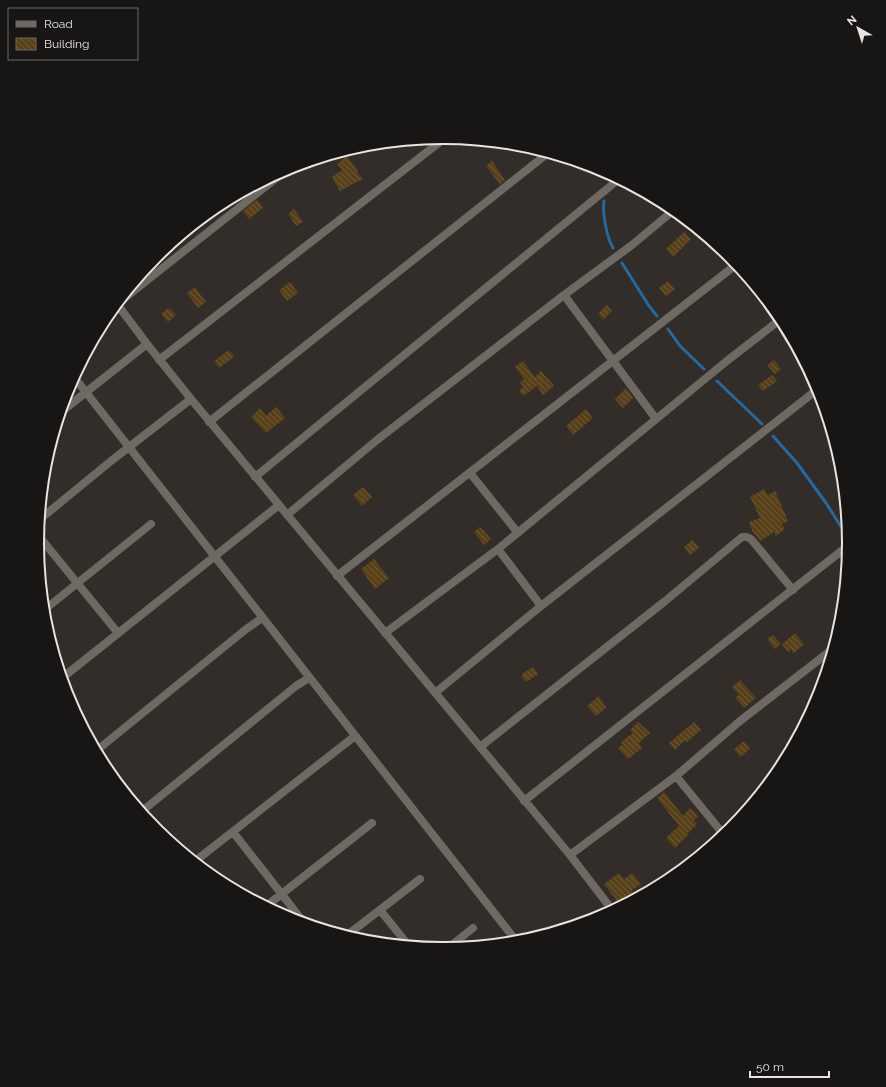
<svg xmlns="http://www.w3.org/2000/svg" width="886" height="1087" font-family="Raleway,sans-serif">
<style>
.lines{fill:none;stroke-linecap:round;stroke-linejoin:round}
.stream{stroke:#26699e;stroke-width:3}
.building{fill:url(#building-back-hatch)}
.street{stroke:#6e6963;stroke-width:8}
.rim{fill:none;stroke:#e8e5e1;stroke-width:2}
</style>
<defs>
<pattern id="building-back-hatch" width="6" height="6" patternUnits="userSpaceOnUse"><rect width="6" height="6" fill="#584119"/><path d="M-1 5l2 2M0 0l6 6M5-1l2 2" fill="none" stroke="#705c3a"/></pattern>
</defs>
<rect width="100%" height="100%" fill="#322d28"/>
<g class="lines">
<!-- stream -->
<path class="stream" d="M609 178 610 174
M604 201C602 213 607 238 613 248
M622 263 649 306 657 316
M668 329 680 346 704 369
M717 381 762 424
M773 436 797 463 826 503 847 536"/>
</g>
<!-- building -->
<path class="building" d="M347 156 358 171 357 172 363 179 340 191 332 177 342 170 337 164Z
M492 161 505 180 500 184 486 166Z
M257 200 263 208 249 219 243 211Z
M294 209 303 222 296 226 288 214Z
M684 232 691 239 673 257 666 249Z
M668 281 675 289 666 296 659 288Z
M290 282 298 293 287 301 279 290Z
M195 287 206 302 198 308 187 293Z
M607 305 612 311 603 320 598 313Z
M167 309H171L176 315 168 322 161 314Z
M229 350 234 357 219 368 214 361Z
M774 360 781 369 775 374 767 365Z
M523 361 535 377 541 371 554 386 543 395 537 386 523 396 519 391 523 387 520 382 524 379 515 367Z
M772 375 777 381 763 391 758 385Z
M626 388 633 398 623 408 615 399Z
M276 407 285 418 266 433 251 417 260 408 266 416Z
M586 409 591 415 590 416 593 418 573 435 566 426Z
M363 487 372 497 362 506 353 495Z
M764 489 768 495 775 491 788 521 782 524 785 529 776 536 774 532 760 541 754 533H753L749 522 760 518 750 497Z
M480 527 491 539 484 545 474 532Z
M692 540 699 548 690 555 684 547Z
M374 559 389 578 375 589 361 569Z
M795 633 804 644 794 653 791 650 788 652 782 644Z
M773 635 781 644 775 649 767 639Z
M533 667 538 674 526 682 522 677V674Z
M740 680 756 698 744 708 735 697 739 695 732 687Z
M599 696 606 708 596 716 587 706Z
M638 722 650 733 639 743 642 748 628 759 618 748 623 744 621 742 633 733 630 730Z
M694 722 701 730 687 742 685 740 675 750 669 743Z
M744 741 750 749 740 757 734 749Z
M664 792 683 816 690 808 698 816 694 821 697 824 687 834 688 835 675 848 666 838 679 826 657 798Z
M619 873 624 879 632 873 641 884 632 890 633 892 619 903 604 884Z"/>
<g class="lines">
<!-- street -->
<path class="street" d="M564 295 613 361 656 419
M117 304 147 344 191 399 570 855 613 911
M117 304 289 168
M159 360 445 138
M74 377 517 942
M61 412 147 344
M209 422 548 153
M470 473 518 533
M255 477 619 179
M287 515 377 440 564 295 632 245 674 210
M39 520 111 461 191 399
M38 535 118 633
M498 549 541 606
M337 576 737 264
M44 610 151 524
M385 633 498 549 728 360 781 319
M62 678 279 505
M435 693 541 606 818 389
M480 747 664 602 742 537H747L751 539 793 590
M96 751 245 630 262 618
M676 776 724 835
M524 801 849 545
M141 812 296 686 309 678
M233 832 305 924
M570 855 676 776 740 721 834 648
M194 862 355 736
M265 907 372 823
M380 910 409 946
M346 936 420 879
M447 949 473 928"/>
</g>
<!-- crop -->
<path d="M0 0H886V1087H0ZM44 543a399 399 0 1 1 798 0a399 399 0 1 1-798 0Z" fill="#181614" fill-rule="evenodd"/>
<path class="rim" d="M44 543a399 399 0 1 1 798 0a399 399 0 1 1-798 0Z"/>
<!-- legend -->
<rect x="8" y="8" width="130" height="52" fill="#181614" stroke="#6b6966"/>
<rect x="16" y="21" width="20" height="6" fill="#6e6963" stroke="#6b6966"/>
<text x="44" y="28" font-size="12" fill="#e8e5e1">Road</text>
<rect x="16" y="38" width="20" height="12" fill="url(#building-back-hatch)" stroke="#6b6966"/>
<text x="44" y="48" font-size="12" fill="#e8e5e1">Building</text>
<!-- north arrow -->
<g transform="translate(858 28) rotate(321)" stroke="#181614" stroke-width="3" paint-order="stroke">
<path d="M0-3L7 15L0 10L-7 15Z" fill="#e8e5e1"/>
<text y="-6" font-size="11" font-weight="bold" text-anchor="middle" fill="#e8e5e1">N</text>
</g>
<!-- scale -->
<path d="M750 1071v6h79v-6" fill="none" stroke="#e8e5e1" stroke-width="2"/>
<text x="756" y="1071" font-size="12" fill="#e8e5e1" stroke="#181614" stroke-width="3" paint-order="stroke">50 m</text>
</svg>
